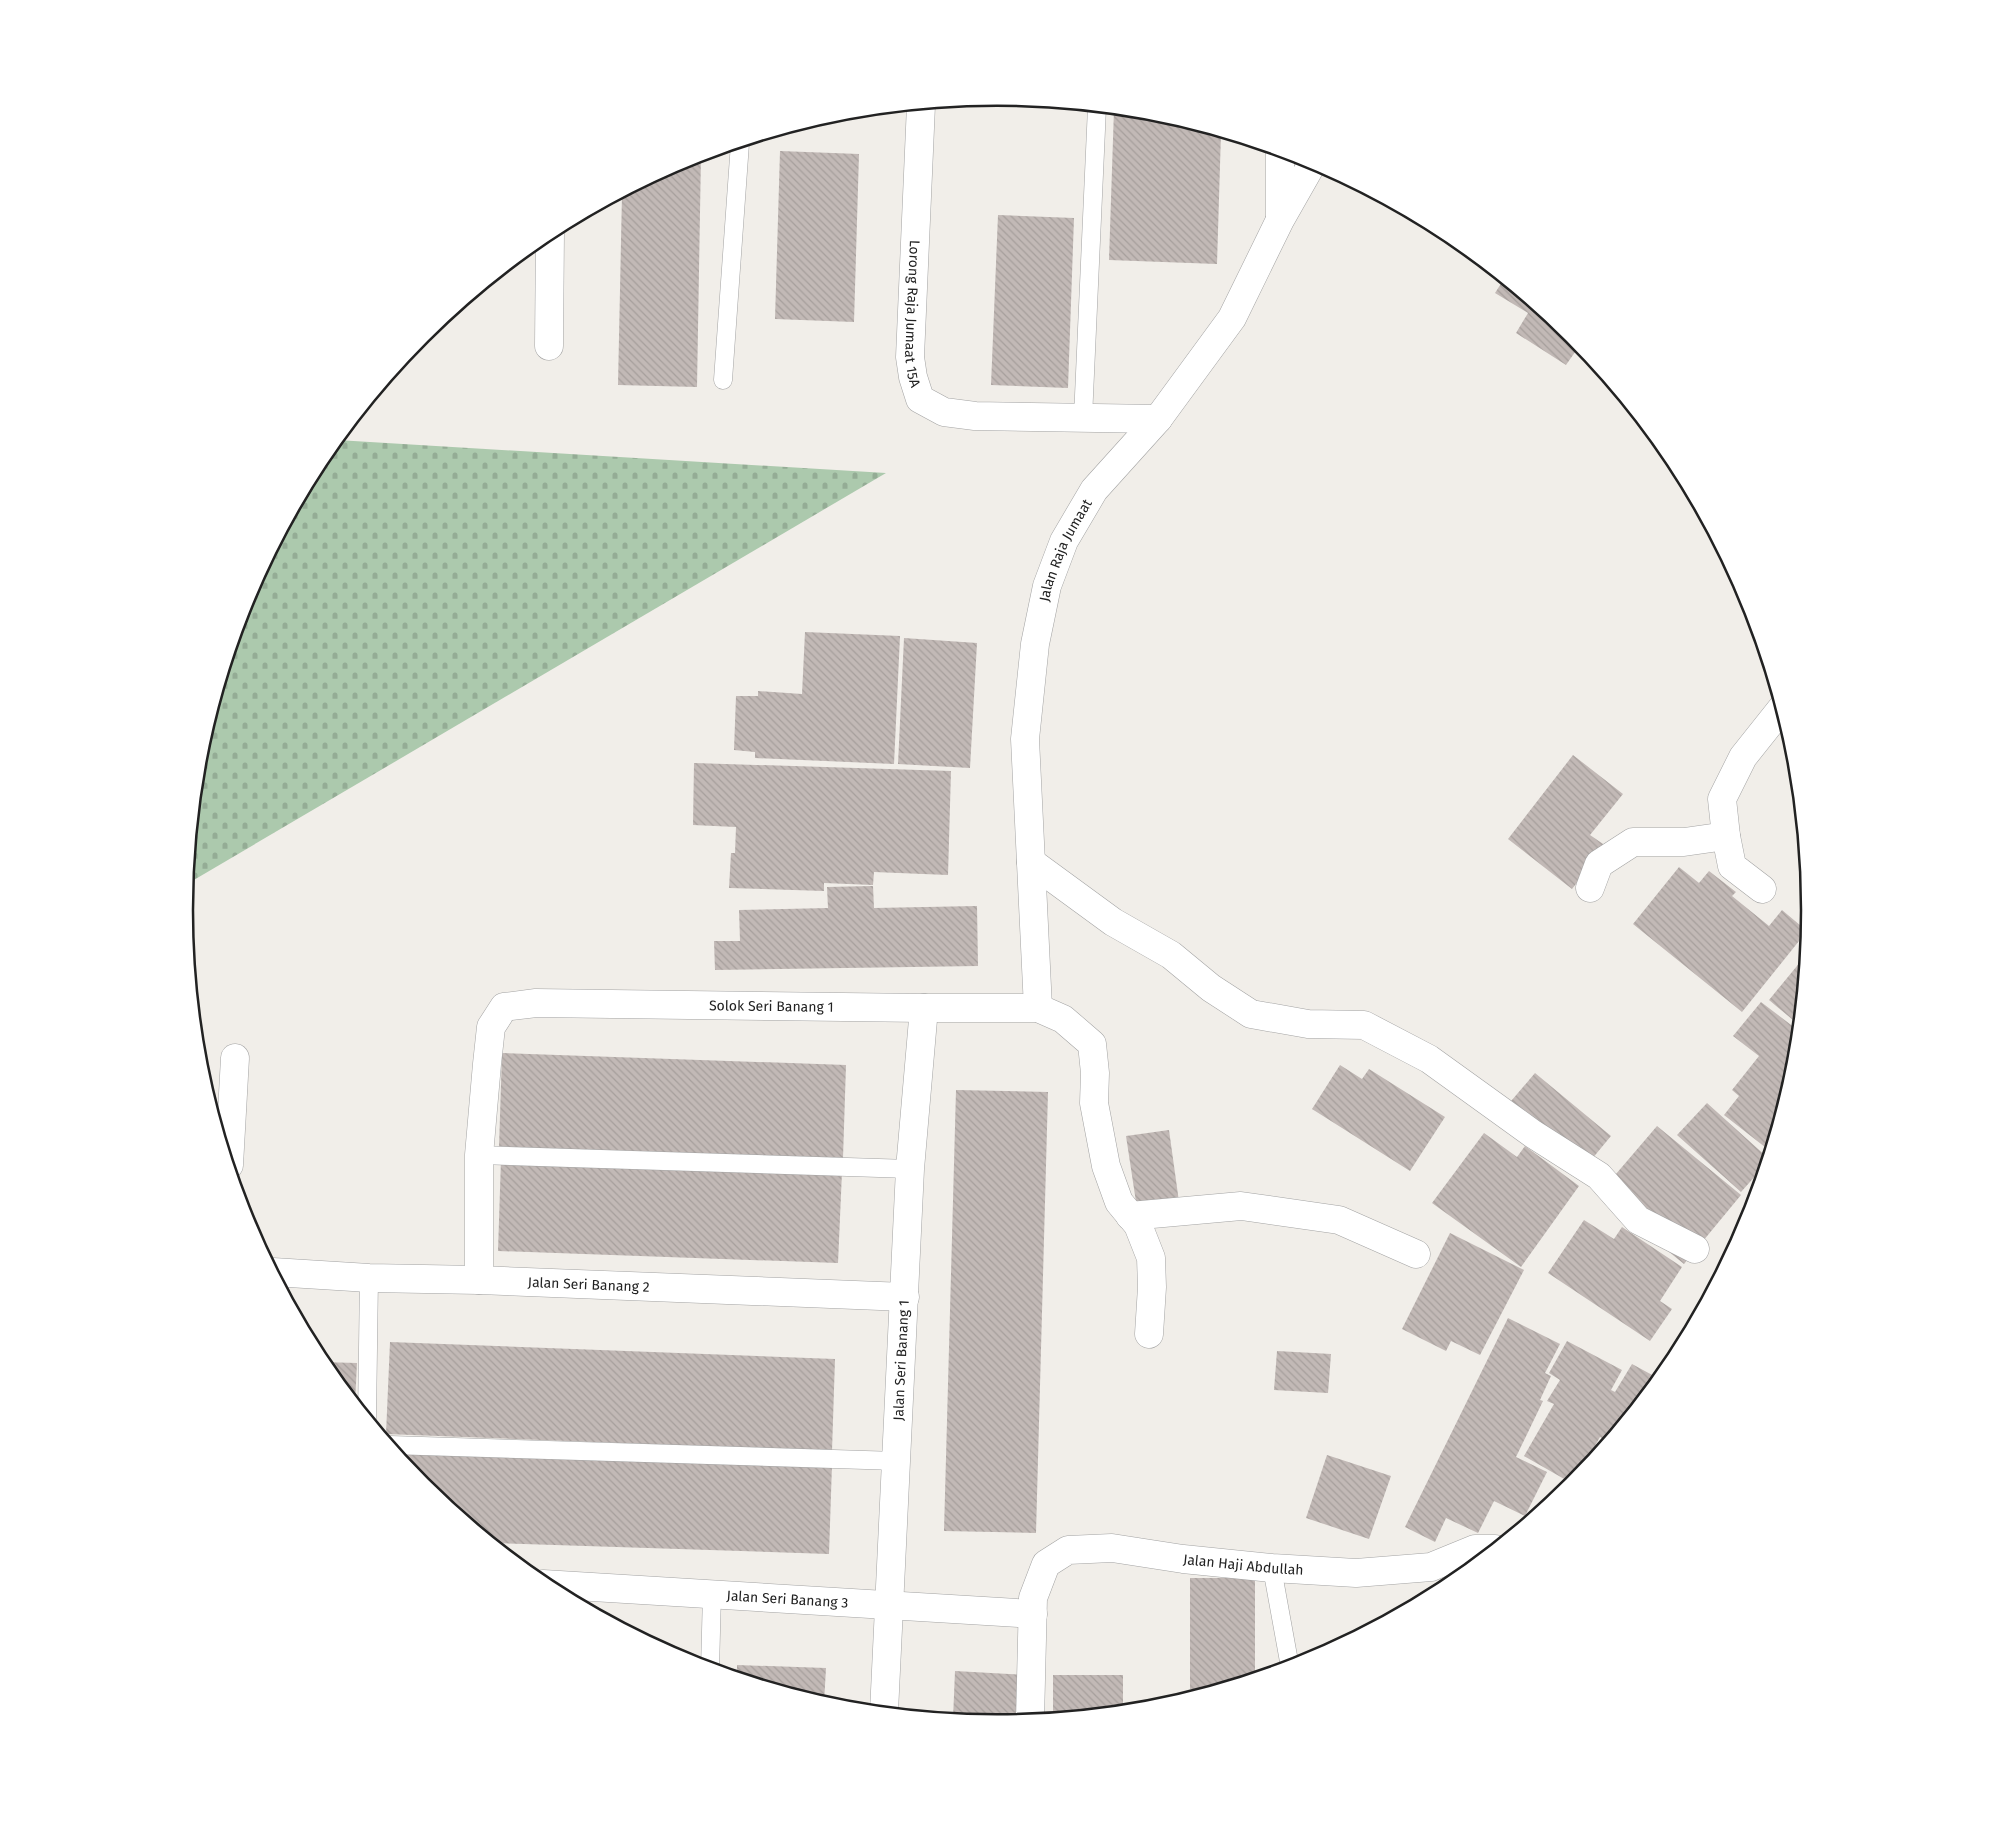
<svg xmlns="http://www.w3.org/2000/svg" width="1995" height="1821" font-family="'Fira Sans',sans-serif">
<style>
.cemetery{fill:url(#cemetery-stones)}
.building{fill:url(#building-back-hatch)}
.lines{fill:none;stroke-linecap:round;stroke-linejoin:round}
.lane-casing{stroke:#a3a3a3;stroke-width:19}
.street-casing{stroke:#a3a3a3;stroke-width:29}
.lane{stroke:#fff;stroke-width:18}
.street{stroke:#fff;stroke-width:28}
.labels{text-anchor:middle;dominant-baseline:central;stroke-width:4;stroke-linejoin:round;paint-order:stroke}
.street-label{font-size:14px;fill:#222;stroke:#fff}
.rim{fill:none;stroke:#222;stroke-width:2.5}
</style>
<defs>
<pattern id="cemetery-stones" width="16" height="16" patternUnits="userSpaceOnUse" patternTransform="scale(1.25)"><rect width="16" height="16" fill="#acc9ad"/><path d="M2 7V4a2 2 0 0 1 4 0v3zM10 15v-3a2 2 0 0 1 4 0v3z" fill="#94ac95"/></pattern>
<pattern id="building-back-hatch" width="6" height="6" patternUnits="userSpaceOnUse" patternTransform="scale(1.25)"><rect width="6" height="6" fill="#c2b9b6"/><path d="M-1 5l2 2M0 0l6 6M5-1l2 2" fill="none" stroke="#a69f9c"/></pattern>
</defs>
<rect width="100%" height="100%" fill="#f1eee9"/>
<!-- cemetery -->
<path class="cemetery" d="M337 440 886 473 187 884 200 752 246 599 322 459Z"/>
<!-- building -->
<path class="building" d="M1114 109 1156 113 1221 133 1217 264 1109 260Z
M780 151 859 154 854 322 775 319Z
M701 155 697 387 618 385 622 194 687 159Z
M998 215 1074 218 1068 388 991 385Z
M1504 279 1573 336 1580 345 1566 365 1516 333 1528 313 1495 293Z
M805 632 900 636 894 764 755 758V752L734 750 736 696H758V691L802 694Z
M904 638 977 643 970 768 898 764Z
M1573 755 1623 794 1590 835 1606 846 1572 889 1508 839Z
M694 763 951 771 948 875 874 872 873 885 824 883V891L729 888 731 853H735L736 827 693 825Z
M1679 867 1699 883 1709 871 1736 892 1732 896 1769 926 1782 910 1807 931 1742 1012 1633 924Z
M873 886 874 908 977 906 978 966 715 970 714 941H740L739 910 828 908 827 887Z
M1806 955 1801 1011 1799 1025 1769 1000Z
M1761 1002 1799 1031 1795 1069 1770 1151 1724 1115 1739 1096 1732 1090 1759 1056 1733 1036Z
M502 1053 846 1065 843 1158 499 1147Z
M1340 1065 1362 1079 1369 1069 1445 1117 1410 1171 1312 1109Z
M1535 1073 1611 1136 1582 1171 1506 1107Z
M956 1090 1048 1092 1036 1533 944 1531Z
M1707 1103 1768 1158 1766 1164 1741 1192 1677 1135Z
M1657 1126 1741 1195 1684 1264 1622 1214 1604 1188Z
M1169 1130 1180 1209 1138 1215 1126 1136Z
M1484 1133 1517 1157 1525 1146 1579 1186 1521 1267 1432 1203Z
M501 1159 842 1172 838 1263 498 1251Z
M1584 1220 1614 1239 1622 1227 1682 1267 1660 1301 1672 1309 1650 1341 1548 1273Z
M1450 1233 1524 1270 1480 1355 1451 1341 1446 1351 1402 1329Z
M1508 1318 1560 1344 1545 1373 1551 1376 1540 1400 1543 1401 1516 1457 1547 1472 1525 1516 1494 1501 1478 1533 1446 1518 1435 1542 1405 1527Z
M1567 1341 1622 1370 1611 1390 1615 1392 1632 1364 1654 1376 1638 1405 1608 1442 1600 1437 1573 1484 1524 1456 1554 1404 1547 1401 1560 1380 1549 1373Z
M390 1342 835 1359 832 1451 386 1434Z
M1277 1351 1331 1354 1328 1393 1274 1390Z
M321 1362 357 1363 355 1403Z
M395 1452 832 1465 829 1554 493 1543 422 1485Z
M1327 1455 1391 1476 1369 1539 1306 1518Z
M1190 1578H1255V1678L1220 1689H1190Z
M737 1665 826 1668 824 1703 737 1677Z
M955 1671 1028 1675 1026 1721 997 1723 953 1719Z
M1053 1675H1123V1711L1053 1718Z"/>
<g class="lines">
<defs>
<path id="lane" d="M723 380 740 143
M1083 418 1097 107
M479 1155 910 1169
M367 1418 369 1278
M390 1445 897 1461
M1272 1568 1290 1667
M710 1669 712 1594"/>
<g id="street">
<path id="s1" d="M921 105 910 357 913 377 920 399 944 412 975 416 1158 419"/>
<path d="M1280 151V219"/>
<path d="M549 346 550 232"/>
<path d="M1031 862 1113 922 1171 955 1211 988 1251 1014 1308 1024 1364 1025 1429 1059 1533 1134 1599 1176 1638 1220 1695 1249"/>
<path d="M1590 888 1599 864 1633 842H1684L1726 836"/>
<path d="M1762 889 1732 866 1726 836 1722 799 1743 757 1782 708"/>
<path id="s2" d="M1038 1008 1025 739 1035 644 1047 586 1064 541 1094 490 1158 419 1232 318 1280 220 1313 162"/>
<path d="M229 1165 235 1058"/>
<path d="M1130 1216 1241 1206 1339 1220 1416 1254"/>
<path id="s3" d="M273 1272 369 1278 479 1280 905 1297"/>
<path id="s4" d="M479 1280V1155L487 1064 491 1027 504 1007 536 1003 924 1008H1038L1063 1019 1092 1044 1095 1073 1094 1103 1106 1166 1119 1202 1138 1225 1151 1258 1152 1287 1149 1334"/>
<path id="s5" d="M543 1584 1033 1614"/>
<path id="s6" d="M884 1712 910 1169 924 1008"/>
<path id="s7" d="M1030 1720 1033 1598 1046 1564 1068 1550 1112 1548 1183 1559 1272 1568 1356 1573 1431 1567 1475 1549H1495"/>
</g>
</defs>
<!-- lane casing -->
<use href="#lane" class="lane-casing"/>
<!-- street casing -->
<use href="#street" class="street-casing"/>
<!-- lane -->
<use href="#lane" class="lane"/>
<!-- street -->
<use href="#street" class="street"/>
</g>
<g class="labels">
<!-- street labels -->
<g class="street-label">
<text stroke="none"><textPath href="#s1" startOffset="209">Lorong Raja Jumaat 15A</textPath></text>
<text stroke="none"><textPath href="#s2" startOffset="464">Jalan Raja Jumaat</textPath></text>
<text stroke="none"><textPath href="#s4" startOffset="545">Solok Seri Banang 1</textPath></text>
<text stroke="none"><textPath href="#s3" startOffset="316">Jalan Seri Banang 2</textPath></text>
<text stroke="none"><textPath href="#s6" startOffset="352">Jalan Seri Banang 1</textPath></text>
<text stroke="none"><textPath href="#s7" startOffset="361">Jalan Haji Abdullah</textPath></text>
<text stroke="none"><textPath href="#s5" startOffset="245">Jalan Seri Banang 3</textPath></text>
</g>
</g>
<!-- crop -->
<path d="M0 0H1995V1821H0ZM193 910a804 804 0 1 1 1608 0a804 804 0 1 1-1608 0Z" fill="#fff" fill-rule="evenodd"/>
<path class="rim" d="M193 910a804 804 0 1 1 1608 0a804 804 0 1 1-1608 0Z"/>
</svg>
